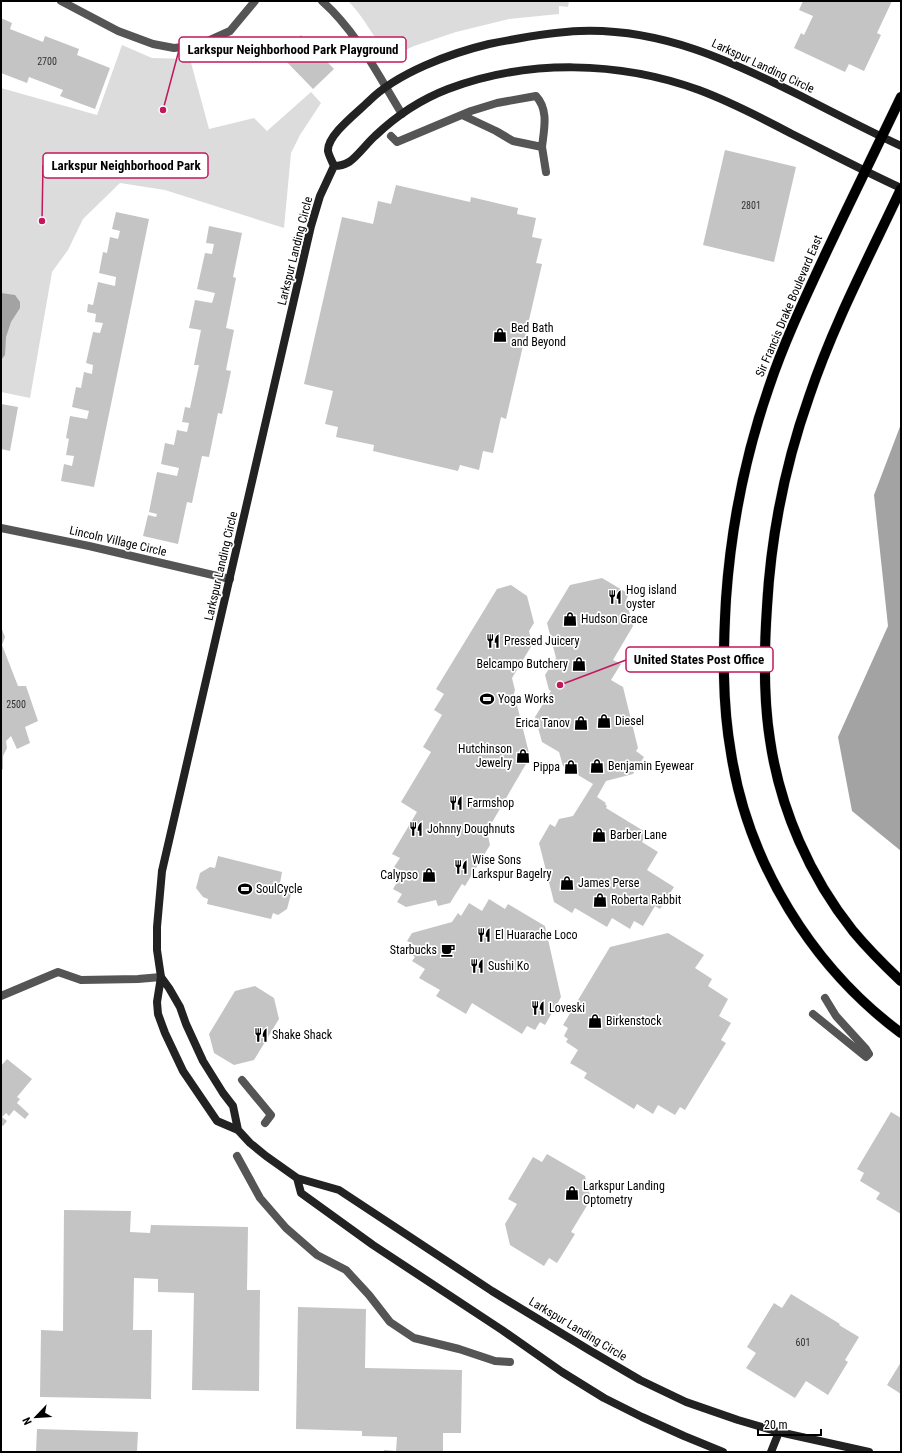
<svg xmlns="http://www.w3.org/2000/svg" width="902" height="1453" font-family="'Roboto Condensed',sans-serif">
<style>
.green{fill:#dcdcdc}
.water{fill:#a3a3a3}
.building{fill:#c4c4c4}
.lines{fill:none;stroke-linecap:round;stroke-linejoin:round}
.primary-casing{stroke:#dbdbdb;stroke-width:11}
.pedestrian{stroke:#555;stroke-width:8}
.minor{stroke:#555;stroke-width:8}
.secondary{stroke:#222;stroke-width:8}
.primary{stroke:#000;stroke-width:10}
.labels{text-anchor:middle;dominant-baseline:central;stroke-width:3.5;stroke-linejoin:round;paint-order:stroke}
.number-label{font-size:10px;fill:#313131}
.street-label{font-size:12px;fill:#000;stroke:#fff}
.poi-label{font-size:12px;fill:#000;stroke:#fff;text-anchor:start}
.leader{fill:none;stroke:#c2185b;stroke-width:1.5}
.callout-dot{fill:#c2185b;stroke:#fff;stroke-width:1.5}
.callout{fill:#fff;stroke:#c2185b;stroke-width:1.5}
.callout-label{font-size:13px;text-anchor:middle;font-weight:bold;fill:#000}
</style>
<rect width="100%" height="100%" fill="#fff"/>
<!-- green -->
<path class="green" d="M348 1H569L568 7 559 6V14L509 19 456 32 414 46 399 53 387 52C372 37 364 16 348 1Z
M122 45 152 58 190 59 209 129 254 118 267 131 311 92 321 103 300 135 291 153 284 228 165 190 120 183 83 219 68 250 52 272 30 398 1 392V88L97 115Z"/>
<!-- water -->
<path class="water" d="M1 293 15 295 20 302V308L11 322 6 337 5 355 1 360Z
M901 424V851L852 811 838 737 888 626 874 495Z"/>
<!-- building -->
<path class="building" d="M803 1H892L877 33 881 35 864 71 849 64 845 72 794 48 801 33 804 35 813 16 799 10Z
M1 18 12 23 10 29 43 42 45 36 79 49 77 55 110 68 95 109 60 96 63 90 29 77 27 83 1 73Z
M301 35 334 69 313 89 280 55Z
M725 150 796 167 774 262 703 245Z
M396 185 470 202 471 197 518 208 517 214 536 218 532 237 542 239 536 263 542 264 506 419 501 417 493 453 483 451 479 470 460 465 458 471 373 451 374 445 336 437 338 427 325 424 333 391 304 384 342 217 373 224 378 201 391 204Z
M116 212 149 219 94 487 61 481 64 464 72 466 74 456 66 455 69 439 66 438 70 416 87 419 89 411 72 407 76 387 81 388 84 372 92 374 93 365 86 363 93 332 100 333 103 323 95 322 96 314 87 312 88 304 93 305 98 282 115 286 116 277 99 273 103 252 107 253 110 237 118 239 120 231 112 229Z
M209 226 242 233 233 277 236 278 226 328 234 330 226 370 231 371 222 414 218 413 209 457 202 456 192 503 187 502 178 544 143 536 148 515 156 517 157 514 149 512 157 472 177 476 179 468 161 464 165 443 174 445 177 430 187 432 189 423 182 422 185 407 190 408 199 365H194L201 330 189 328 195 300 212 303 215 293 197 289 205 253 212 254 214 244 206 243Z
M1 404 18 407 10 451 1 449Z
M602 578 629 594 626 600 633 626 613 660 621 664 611 680 623 687 638 748 636 751 644 757 633 774 606 781 597 797 606 803 605 804 607 806 606 808 647 833 642 842 658 852 647 870 674 887 660 909 655 906 643 926 634 921 630 929 612 918 607 927 575 908 572 913 554 902 539 843 550 824 555 827 559 819 573 816 593 784 563 766 559 752 542 742 535 717 551 691 549 690 545 675 556 658 547 623 570 585Z
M511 585 527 596 534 623 529 631 532 645 512 678 515 690 514 693 530 757 487 831 490 845 465 886 462 884 450 903 438 906 436 900 406 907 397 902 402 894 393 889 403 872 394 867 400 858 392 854 417 812 401 802 431 752 423 747 442 715 434 710 444 694 436 689 497 589Z
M1 627 5 637 2 645 18 686H26L38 721 25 727 30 743 17 749 11 736 6 741 7 748 3 756V769L1 770Z
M218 856 282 872 280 883 285 884 291 894 287 909 278 915 273 913 271 919 207 904 208 899 203 897 196 888 200 873 210 867 215 868Z
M489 899 505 909 508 904 545 926 561 997 545 1025 540 1022 535 1030 527 1026 522 1034 472 1003 466 1014 436 996 440 990 419 978 425 969 412 961 415 957 411 954 416 946 407 941 412 933 452 922 458 913 461 916 469 903 482 911Z
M668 933 704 955 695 968 712 979 708 986 728 999 719 1016 731 1023 721 1040 726 1043 685 1110 680 1107 675 1115 658 1105 653 1114 637 1104 634 1109 584 1078 587 1073 570 1063 578 1050 566 1042 568 1039 564 1036 568 1028 563 1025 610 947Z
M255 986 274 998 279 1019 254 1060 234 1065 214 1053 209 1034 235 991Z
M7 1059 32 1079 17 1097 20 1099 17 1103 29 1114 25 1119 14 1110 9 1116 6 1113 2 1117 7 1121 3 1126 1 1125V1066Z
M891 1112 901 1118V1214L876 1199 880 1193 860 1181 864 1173 857 1169Z
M547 1154 585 1176 591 1199 571 1232 575 1234 557 1263 549 1258 544 1266 510 1245 505 1224 517 1204 508 1199 533 1157 542 1162Z
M64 1210 131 1211 130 1232 150 1233 151 1225 248 1227 247 1290H260L259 1391 192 1390 194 1293 158 1292V1279L134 1278 133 1330H152L151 1399 40 1397 41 1330 63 1331Z
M791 1294 840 1324 839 1325 859 1337 845 1360 848 1362 828 1395 806 1381 795 1398 746 1368 756 1353 747 1347 774 1303 782 1308Z
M298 1307 366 1309 365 1368 462 1370 461 1433H443V1452H384V1450L396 1451 397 1437 362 1436V1431L296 1429Z
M901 1362V1394L887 1385Z
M37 1429 138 1432 137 1452H36Z"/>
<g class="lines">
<defs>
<path id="primary" d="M901 97C876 149 850 202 825 255 805 298 784 342 769 387 745 456 731 527 726 599 723 651 722 702 731 753 748 863 812 967 901 1033
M901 189C869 257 833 325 809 397 785 465 771 535 767 607 764 651 763 696 770 740 780 809 810 877 853 931 868 949 884 965 901 981"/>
</defs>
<!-- primary casing -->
<use href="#primary" class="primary-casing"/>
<!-- pedestrian -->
<path class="pedestrian" d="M462 115 496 131 513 141 542 147 546 172
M391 136 397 142 471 111 497 103 536 96C549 110 544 129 542 147
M813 1014 866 1057 869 1054 866 1049 836 1016 825 998
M242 1080 271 1115 265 1123
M237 1156 260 1198 286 1228 317 1255 346 1270 369 1295 390 1322 414 1338 459 1349 495 1361 510 1362"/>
<!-- minor -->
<path class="minor" d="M61 1 118 31 153 44 174 48 199 45 230 31 255 1
M322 1C357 32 378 75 402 114
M1 528 89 546 230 579
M1 996 58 972 81 980 138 979 161 977"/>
<!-- secondary -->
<path class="secondary" d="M334 166 320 196 311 226 162 871 157 927V950L161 977 157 1002 158 1014 165 1033 183 1071 217 1121 238 1130 250 1143 266 1156 297 1178 339 1190 492 1291 589 1350 640 1380 686 1402 738 1420 779 1432 869 1452
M334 166C332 161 329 156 328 151 327 135 358 112 369 101 397 73 451 53 489 44 519 38 550 32 580 31 661 28 731 61 801 96 834 113 867 130 901 146
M334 166C340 166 344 165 349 162 356 158 368 142 375 136 396 116 422 99 448 89 528 59 619 61 699 90 731 102 762 118 792 134 828 152 864 171 901 188
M161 977 169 988 180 1007 186 1024 203 1061 223 1093 233 1106 238 1130
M297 1178 301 1193 373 1245 502 1330 562 1372 604 1398 642 1417 684 1436 723 1452
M771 1452 779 1432"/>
<!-- primary -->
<use href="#primary" class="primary"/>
</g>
<!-- icons -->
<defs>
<symbol id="shop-bare" viewBox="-9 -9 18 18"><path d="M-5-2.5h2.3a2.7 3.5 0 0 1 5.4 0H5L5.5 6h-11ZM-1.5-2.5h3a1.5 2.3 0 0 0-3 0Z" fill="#000" stroke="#fff" stroke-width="2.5" paint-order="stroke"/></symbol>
<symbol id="restaurant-bare" viewBox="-9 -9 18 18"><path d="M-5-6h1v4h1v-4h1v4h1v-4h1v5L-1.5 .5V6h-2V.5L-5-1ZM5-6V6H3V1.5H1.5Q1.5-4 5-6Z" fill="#000" stroke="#fff" stroke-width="2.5" paint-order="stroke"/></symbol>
<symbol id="stadium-bare" viewBox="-9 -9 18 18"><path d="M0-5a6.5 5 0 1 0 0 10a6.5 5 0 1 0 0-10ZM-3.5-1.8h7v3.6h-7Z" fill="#000" stroke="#fff" stroke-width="2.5" paint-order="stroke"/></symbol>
<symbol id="cafe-bare" viewBox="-9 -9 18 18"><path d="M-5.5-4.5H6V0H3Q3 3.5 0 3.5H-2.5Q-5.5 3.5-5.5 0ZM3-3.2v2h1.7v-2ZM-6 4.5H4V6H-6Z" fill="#000" stroke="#fff" stroke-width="2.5" paint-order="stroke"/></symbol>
</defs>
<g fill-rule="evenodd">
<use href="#shop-bare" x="490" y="325" width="20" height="20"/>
<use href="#restaurant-bare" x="605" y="587" width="20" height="20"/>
<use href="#shop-bare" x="560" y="609" width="20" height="20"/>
<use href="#restaurant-bare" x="483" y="631" width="20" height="20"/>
<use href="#shop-bare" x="569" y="654" width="20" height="20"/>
<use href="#stadium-bare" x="477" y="689" width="20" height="20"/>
<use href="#shop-bare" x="594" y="711" width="20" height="20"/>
<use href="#shop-bare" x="571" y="713" width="20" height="20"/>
<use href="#shop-bare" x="513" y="746" width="20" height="20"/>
<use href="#shop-bare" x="587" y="756" width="20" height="20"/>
<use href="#shop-bare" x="561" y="757" width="20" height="20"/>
<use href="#restaurant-bare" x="446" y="793" width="20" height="20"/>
<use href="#restaurant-bare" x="406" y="819" width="20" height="20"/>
<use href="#shop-bare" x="589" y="825" width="20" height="20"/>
<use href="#restaurant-bare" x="451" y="857" width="20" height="20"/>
<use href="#shop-bare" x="419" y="865" width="20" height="20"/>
<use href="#shop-bare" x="557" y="873" width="20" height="20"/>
<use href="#stadium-bare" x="235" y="879" width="20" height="20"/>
<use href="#shop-bare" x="590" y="890" width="20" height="20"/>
<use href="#restaurant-bare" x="474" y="925" width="20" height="20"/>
<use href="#cafe-bare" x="438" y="940" width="20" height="20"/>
<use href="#restaurant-bare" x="467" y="956" width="20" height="20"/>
<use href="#restaurant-bare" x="528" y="998" width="20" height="20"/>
<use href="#shop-bare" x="585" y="1011" width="20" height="20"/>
<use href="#restaurant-bare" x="251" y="1025" width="20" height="20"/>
<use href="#shop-bare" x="562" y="1183" width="20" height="20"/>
</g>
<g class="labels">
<!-- number labels -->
<g class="number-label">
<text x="47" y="61">2700</text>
<text x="751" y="205">2801</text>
<text x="16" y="704">2500</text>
<text x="803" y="1342">601</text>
</g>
<!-- street labels -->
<g class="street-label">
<text transform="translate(763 66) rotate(25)">Larkspur Landing Circle</text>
<text transform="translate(295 251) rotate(-76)">Larkspur Landing Circle</text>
<text transform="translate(789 306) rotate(-67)">Sir Francis Drake Boulevard East</text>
<text transform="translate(118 541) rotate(13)">Lincoln Village Circle</text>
<text transform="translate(221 566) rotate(-77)">Larkspur Landing Circle</text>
<text transform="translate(578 1329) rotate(31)">Larkspur Landing Circle</text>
</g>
<!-- poi labels -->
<g class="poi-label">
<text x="511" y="328">Bed Bath<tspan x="511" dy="14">and Beyond</tspan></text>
<text x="626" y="590">Hog island<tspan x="626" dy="14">oyster</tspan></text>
<text x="581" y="619">Hudson Grace</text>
<text x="504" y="641">Pressed Juicery</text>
<text x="568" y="664" text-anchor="end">Belcampo Butchery</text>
<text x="498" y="699">Yoga Works</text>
<text x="615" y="721">Diesel</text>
<text x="570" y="723" text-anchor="end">Erica Tanov</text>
<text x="512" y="749" text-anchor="end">Hutchinson<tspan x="512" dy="14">Jewelry</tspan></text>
<text x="608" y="766">Benjamin Eyewear</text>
<text x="560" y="767" text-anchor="end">Pippa</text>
<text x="467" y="803">Farmshop</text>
<text x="427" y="829">Johnny Doughnuts</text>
<text x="610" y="835">Barber Lane</text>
<text x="472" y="860">Wise Sons<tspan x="472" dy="14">Larkspur Bagelry</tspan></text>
<text x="418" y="875" text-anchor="end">Calypso</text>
<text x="578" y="883">James Perse</text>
<text x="256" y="889">SoulCycle</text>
<text x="611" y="900">Roberta Rabbit</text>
<text x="495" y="935">El Huarache Loco</text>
<text x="437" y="950" text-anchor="end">Starbucks</text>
<text x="488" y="966">Sushi Ko</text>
<text x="549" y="1008">Loveski</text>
<text x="606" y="1021">Birkenstock</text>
<text x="272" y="1035">Shake Shack</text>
<text x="583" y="1186">Larkspur Landing<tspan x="583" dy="14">Optometry</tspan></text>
</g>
</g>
<!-- callouts -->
<path class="leader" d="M163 110L179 50M42 221L43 165M560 685L626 660"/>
<g class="callout-dot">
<circle cx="163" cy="110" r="4"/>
<circle cx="42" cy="221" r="4"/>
<circle cx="560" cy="685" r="4"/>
</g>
<g class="callout">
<rect x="179" y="37" width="227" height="25" rx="4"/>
<rect x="43" y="153" width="165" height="25" rx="4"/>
<rect x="626" y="647" width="147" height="25" rx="4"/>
</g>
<g class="callout-label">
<text x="293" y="54">Larkspur Neighborhood Park Playground</text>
<text x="126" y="170">Larkspur Neighborhood Park</text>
<text x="699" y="664">United States Post Office</text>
</g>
<!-- border -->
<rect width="902" height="1453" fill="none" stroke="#000000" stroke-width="4"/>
<!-- north arrow -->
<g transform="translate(36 1417) rotate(245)" stroke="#ffffff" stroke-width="3" paint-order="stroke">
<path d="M0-3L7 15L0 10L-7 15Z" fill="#000000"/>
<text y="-6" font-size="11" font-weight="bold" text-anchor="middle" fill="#000000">N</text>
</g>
<!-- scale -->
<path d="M758 1429v6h63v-6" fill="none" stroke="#000000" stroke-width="2"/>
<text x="764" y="1429" font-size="12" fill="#000000" stroke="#ffffff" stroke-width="3" paint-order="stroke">20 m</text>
</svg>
